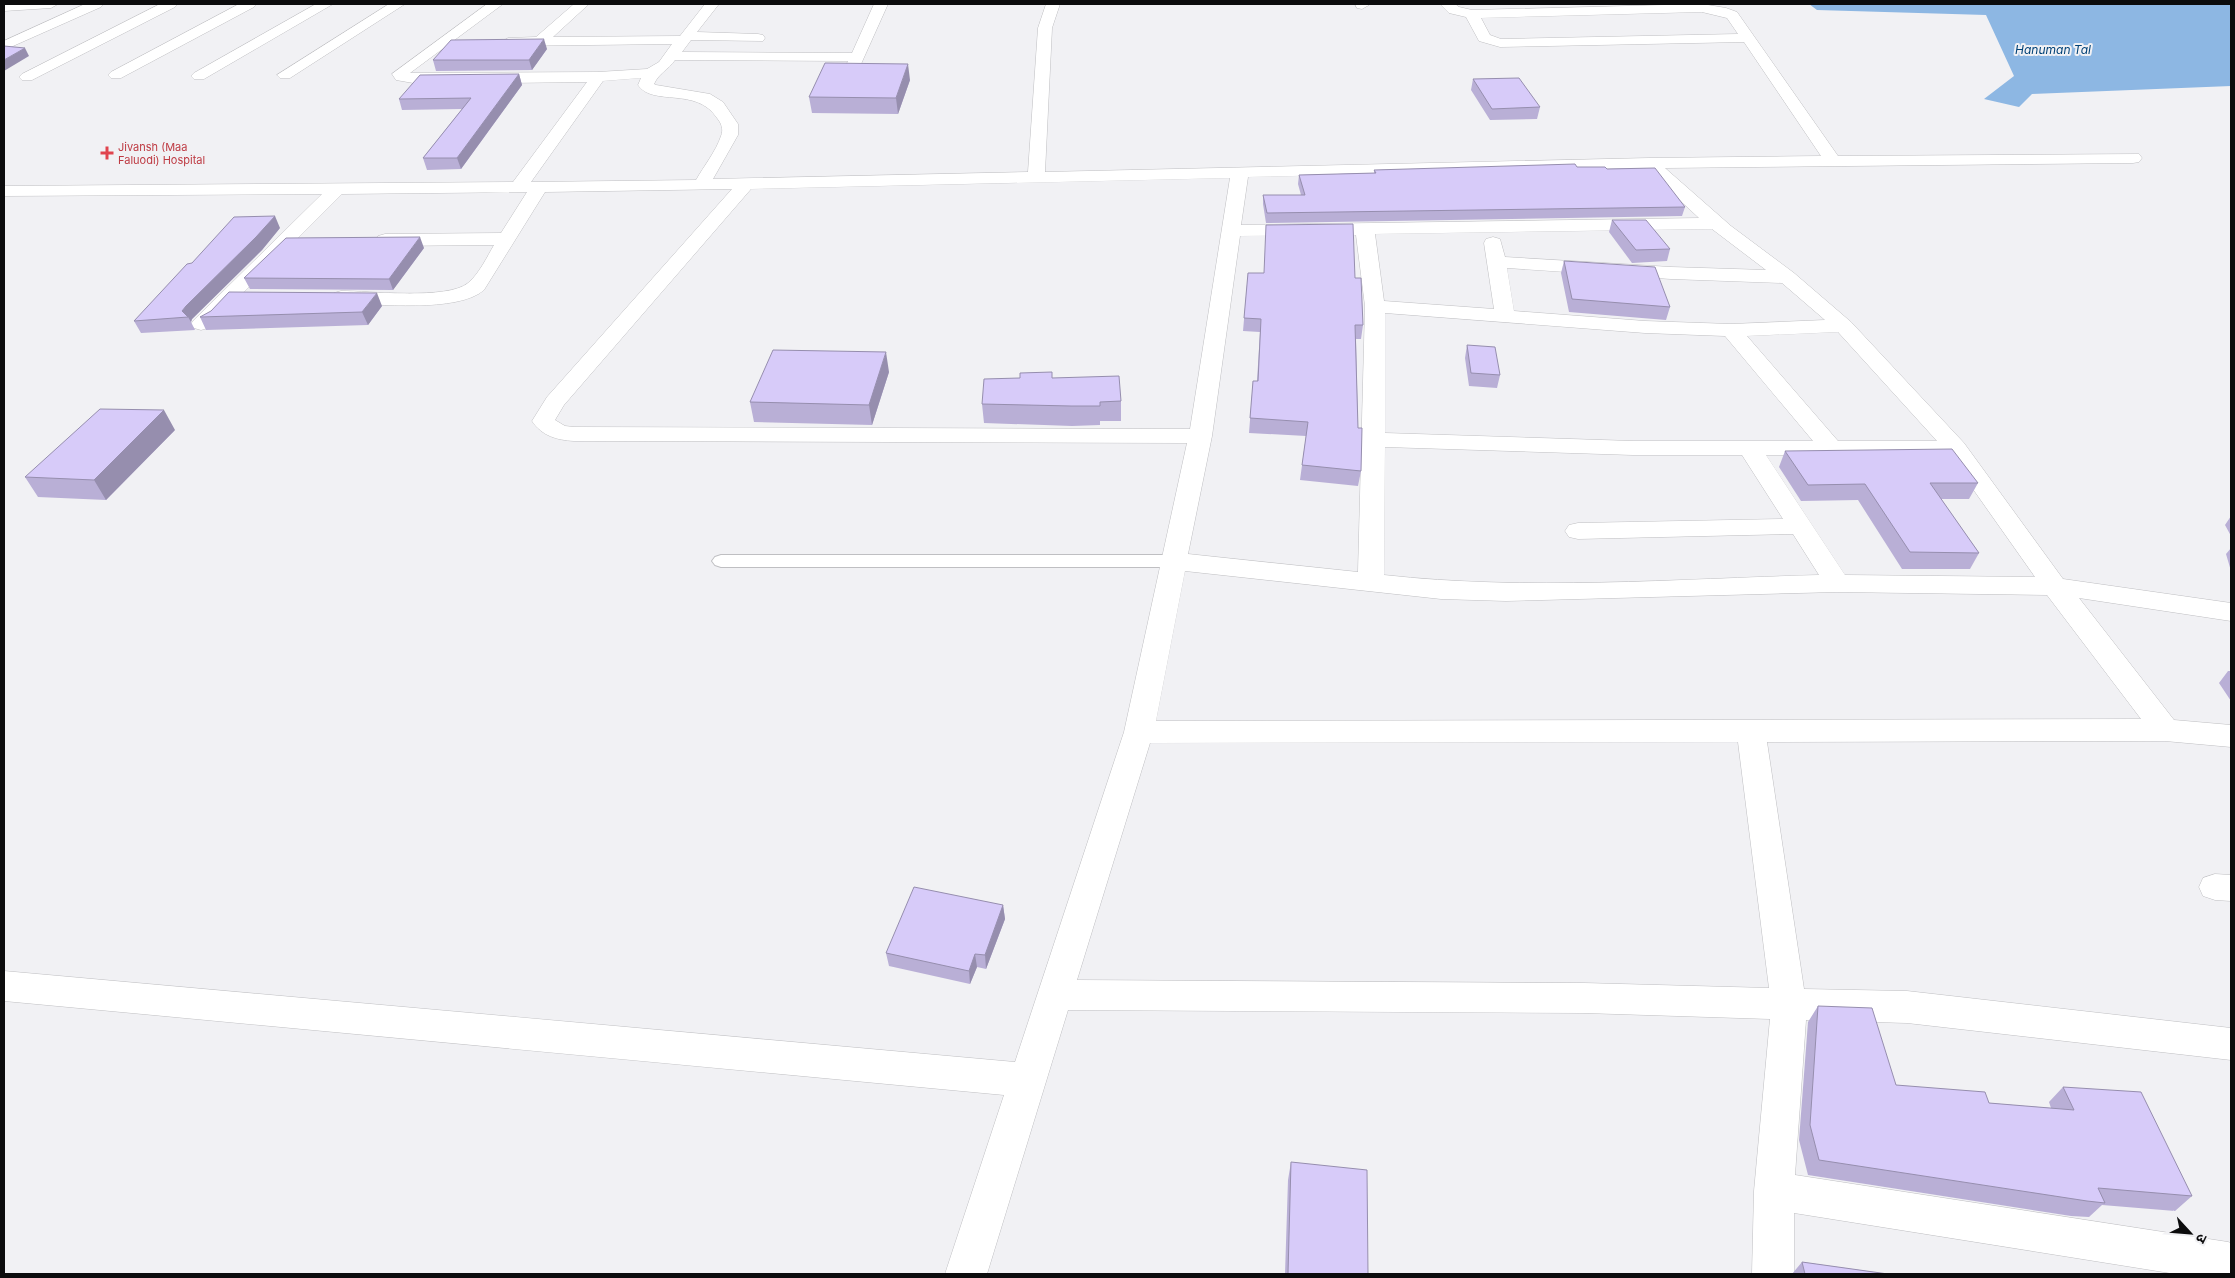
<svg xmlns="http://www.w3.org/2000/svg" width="2235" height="1278" font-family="Inter,'Noto Sans Devanagari',sans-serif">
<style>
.water{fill:#8db7e3}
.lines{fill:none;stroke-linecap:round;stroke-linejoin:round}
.service-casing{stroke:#bfbfc2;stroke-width:2}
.minor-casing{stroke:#bfbfc2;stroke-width:1}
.service{fill:#fff;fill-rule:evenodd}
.minor{fill:#fff;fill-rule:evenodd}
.wall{fill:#b9afd6}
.shaded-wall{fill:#968eae}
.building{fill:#d7cbf9;stroke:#968eae}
.health-dot{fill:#e0444e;stroke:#f1f1f4;stroke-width:2}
.labels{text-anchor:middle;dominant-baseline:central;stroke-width:4;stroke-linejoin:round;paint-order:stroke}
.far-health-label{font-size:11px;fill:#be3a42;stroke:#f1f1f4;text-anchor:start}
.far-water-label{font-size:12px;font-style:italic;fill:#004176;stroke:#f1f1f4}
</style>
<rect width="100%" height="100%" fill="#f1f1f4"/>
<!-- water -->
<path class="water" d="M1809 4H2231V86L2032 94 2019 107 1984 99 2014 76 1986 15 1817 10Z"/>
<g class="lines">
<defs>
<path id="service" d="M721 555H1174L1180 557 1183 561 1180 565 1174 567H721L715 565 712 561 715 557Z"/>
<path id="minor" d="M4 4H58L51 8 4 11Z
M85 4H103L101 7 4 50V41Z
M160 4H177L175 7 32 80H22L19 77 22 74Z
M239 4H256L254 7 121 78H111L108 75 111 72Z
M316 4H333L204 79H194L191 76 194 73Z
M389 4H405L290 78H280L277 75Z
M487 4H503L410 73 598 72 647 69 659 62 672 44 508 46 501 42 508 38 536 37 574 4H589L553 37 680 36 705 4H719L697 32 758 34 763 35 765 38 763 41 691 40 682 52 852 53 874 4H888L857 73H847L844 70 848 61 675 60C668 70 659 73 654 84L656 85 710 94 723 102 738 124V135L713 179 1028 172 1038 28 1046 4H1060L1052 28 1045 172 1649 158 1821 156 1744 42 1500 47 1479 41 1466 17 1449 13 1440 4H1455L1459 7 1472 10 1702 4 1726 8 1737 12 1838 156 2139 154 2142 158 2139 162 2133 163 1665 168 1731 226 1794 273 1851 322 1964 443 2063 579 2231 603V621L2079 598 2174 720 2231 725V747L2165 741 1767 742 1804 989 1907 991 2231 1028V1060L1907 1023 1806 1020 1795 1175 2228 1242 2231 1243V1274H2176L1794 1213V1274H1752L1754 1191 1770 1019 1584 1013 1068 1010 987 1274H945L1004 1095 4 1001V971L1015 1062 1124 732 1187 443 574 441C557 440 542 436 532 421L547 397 732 189 545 192 484 290C458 313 376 304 341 303L334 301 331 297 334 293 341 291C369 291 448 300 468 283 479 274 487 257 494 245L385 246 378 244 376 240 378 236 385 234 501 233 527 192 342 194 208 328 201 330 194 328 191 324 194 320 322 194 4 196V186L513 182 587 82 419 84 396 80 392 74ZM1702 12 1727 18 1738 34 1501 39 1490 35 1481 18ZM641 78 638 85C653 107 696 86 717 118 721 123 724 129 721 136 716 151 704 166 696 180L531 182 603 81ZM1645 168 1699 218 1241 225 1248 177ZM1230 178 1190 429 574 427 565 426 555 420 564 405 751 189ZM1712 229 1766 270 1671 267 1505 257 1500 239 1493 237 1486 239 1484 243 1494 309 1384 301 1375 234ZM1356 235 1365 306 1358 572 1188 554 1212 436 1240 236ZM1507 268 1671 279 1782 283 1825 320 1731 324 1645 321 1514 311ZM1385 313 1645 333 1725 336 1813 441H1633L1385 433ZM1838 332 1937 441H1838L1747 336ZM1385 447 1633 455H1742L1783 519 1578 523 1569 525 1565 531 1569 537 1578 539 1793 534 1819 575C1675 579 1527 591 1384 575ZM1766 455H1949L2035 577 1845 575ZM1185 571 1441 599 1506 601 1837 592 2047 595 2141 719 1156 721ZM1738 742 1769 988 1584 983 1077 980 1150 743Z
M1355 4H1369V5L1362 9 1357 8Z
M2215 874 2231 875V901L2215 900 2203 896 2199 887 2203 878Z"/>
</defs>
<!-- service casing -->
<use href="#service" class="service-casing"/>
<!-- minor casing -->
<use href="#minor" class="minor-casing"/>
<!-- service -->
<use href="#service" class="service"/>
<!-- minor -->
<use href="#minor" class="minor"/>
</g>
<!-- wall -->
<path class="wall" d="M547 49 532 70 436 71 433 60Z
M519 74 522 85 461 169 427 170 423 158 462 109 402 110 399 99Z
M1473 79 1540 107 1537 119 1490 120 1471 90Z
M910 80 898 114 812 113 809 97Z
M1577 167 1607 169 1685 207 1682 216 1266 223 1263 204V195H1301L1298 184 1299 175 1374 173V170Z
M1612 220 1670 249 1667 261 1632 263 1609 232Z
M280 228 262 250 192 319 191 322 195 330 141 333 134 321Z
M424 248 393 290 250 289 244 278Z
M1564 261 1670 307 1666 320 1569 312 1561 273Z
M1248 273 1355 278 1363 325 1361 339H1356L1358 428 1361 471 1358 486 1300 480 1306 436 1249 433 1253 381H1257L1260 332 1243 331Z
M382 306 368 325 206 330 200 317Z
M1467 345 1500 375 1497 388 1469 386 1465 358Z
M889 372 872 425 754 422 750 402Z
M1052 378 1121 401V421H1100V425L1072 426 984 423 982 404Z
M175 430 106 500 38 497 25 477Z
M1785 451 1978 483 1969 499H1941L1979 553 1970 569H1902L1858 500 1801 501 1779 467Z
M2231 516V536L2225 525Z
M2231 548V571L2226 554Z
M2228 671H2231V701L2219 683Z
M1003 905 1005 919 986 969 977 967 970 984 889 966 886 953Z
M1818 1006 1896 1085 1989 1103 2051 1108 2049 1102 2063 1087 2192 1196 2175 1211 2102 1205 2089 1217 2071 1216 1808 1175 1799 1140 1808 1022Z
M1291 1162 1368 1274H1285L1288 1180Z
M1802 1262 1888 1274H1792Z"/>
<!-- shaded-wall -->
<path class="shaded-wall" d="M544 39 547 49 532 70 529 60Z
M25 48 29 56 4 71V60Z
M908 64 910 80 898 114 896 98Z
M519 74 522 85 461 169 457 158Z
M275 216 280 228 262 250 192 319 191 322 188 317 182 311 186 306Z
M420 237 424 248 393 290 389 279Z
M377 293 382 306 368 325 362 312Z
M886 352 889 372 872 425 869 405Z
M164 410 175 430 106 500 94 480Z
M1003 905 1005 919 986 969 985 955Z
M975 954 977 967 970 984 969 971Z"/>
<!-- building -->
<path class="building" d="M544 39 529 60H433L451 40Z
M4 46 25 48 4 60Z
M825 63 908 64 896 98 809 97Z
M519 74 457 158H423L471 98 399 99 420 75Z
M1519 78 1540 107 1492 109 1473 79Z
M1575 164 1577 167H1605L1607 169 1655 168 1685 207 1267 213 1263 195H1305L1299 175 1376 173 1374 170Z
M275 216 256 237 186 306 182 311 188 317 134 321 187 264 192 263 234 217Z
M1612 220H1646L1670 249 1636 250Z
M1353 224 1355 278H1361L1363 325H1355L1358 428H1362L1361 471 1302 465 1308 422 1250 418 1253 381H1258L1261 319 1244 318 1248 273H1264L1266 225Z
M420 237 389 279 244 278 286 238Z
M1564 261 1655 267 1670 307 1572 299Z
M229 292 377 293 362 312 200 317 211 311Z
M1467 345 1495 347 1500 375 1471 373Z
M773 350 886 352 869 405 750 402Z
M1052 372V378L1119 376 1121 401 1100 402V406H1071L982 404 984 379 1020 378V373Z
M100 409 164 410 94 480 25 477Z
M1952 449 1978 483H1930L1979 553 1910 552 1865 484 1808 485 1785 451Z
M914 887 1003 905 985 955 975 954 969 971 886 953Z
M1818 1006 1872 1008 1896 1085 1985 1092 1989 1103 2074 1110 2063 1087 2141 1092 2192 1196 2098 1188 2105 1203 2087 1201 1819 1160 1810 1125Z
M1291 1162 1367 1170 1368 1274H1288Z
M1802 1262 1888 1274H1805Z"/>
<!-- markers -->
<path class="health-dot" d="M104.5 145.5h5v5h5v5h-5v5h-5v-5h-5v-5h5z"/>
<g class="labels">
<!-- far-health labels -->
<g class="far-health-label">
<text x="118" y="147">Jivansh (Maa<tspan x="118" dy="13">Faluodi) Hospital</tspan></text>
</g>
<!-- far-water labels -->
<g class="far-water-label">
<text x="2053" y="49">Hanuman Tal</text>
</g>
</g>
<!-- border -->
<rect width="2235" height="1278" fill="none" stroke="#0c0c0d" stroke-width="10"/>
<!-- north arrow -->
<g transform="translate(2190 1233) rotate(116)" stroke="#f1f1f4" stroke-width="4" paint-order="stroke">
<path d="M0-4L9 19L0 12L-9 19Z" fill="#0c0c0d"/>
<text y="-8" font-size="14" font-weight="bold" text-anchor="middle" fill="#0c0c0d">उ</text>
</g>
</svg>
